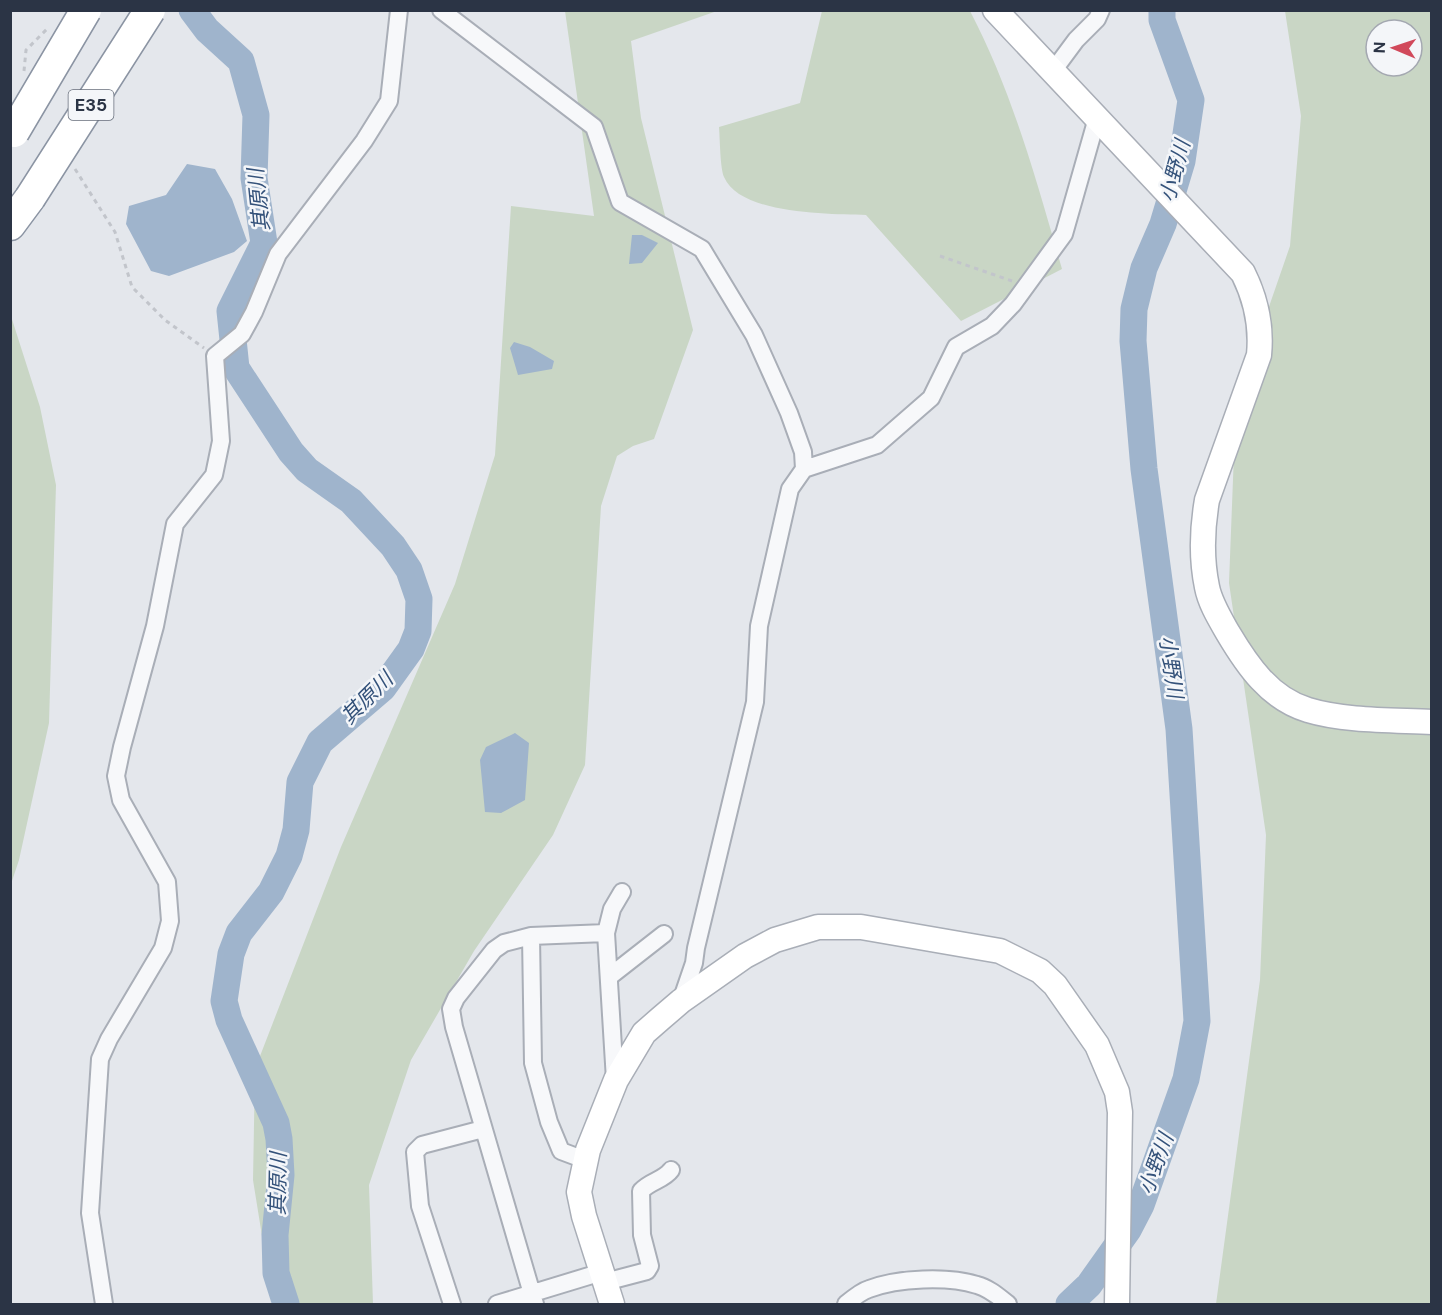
<svg xmlns="http://www.w3.org/2000/svg" width="1442" height="1315" font-family="'DM Sans','Noto Sans JP',sans-serif">
<style>
.green{fill:#c9d6c5;fill-rule:evenodd}
.water{fill:#9fb4cc}
.lines{fill:none;stroke-linecap:round;stroke-linejoin:round}
.river{stroke:#9fb4cc;stroke-width:27}
.street-casing{stroke:#a9aeb7;stroke-width:20}
.secondary-casing{stroke:#a9aeb7;stroke-width:27}
.highway-casing{stroke:#8b94a3;stroke-width:33}
.path{stroke:#c2c5cb;stroke-width:3;stroke-dasharray:4.5 4.5;stroke-linecap:butt}
.street{stroke:#f7f8fa;stroke-width:16}
.secondary{stroke:#fff;stroke-width:24}
.highway{stroke:#fff;stroke-width:30}
.highway-bridge-casing{stroke:#8b94a3;stroke-width:33;stroke-linecap:butt}
.highway-bridge{stroke:#fff;stroke-width:30}
.labels{text-anchor:middle;dominant-baseline:central;stroke-width:5;stroke-linejoin:round;paint-order:stroke}
.shield{fill:#f4f6f9;stroke:#676e7b;stroke-width:1.5}
.shield-label{font-size:18px;font-weight:bold;fill:#2b3445}
.water-label{font-size:21px;font-style:italic;fill:#34527a;stroke:#f4f6f9}
</style>
<rect width="100%" height="100%" fill="#e4e7ec"/>
<!-- green -->
<path class="green" d="M565 11H717L631 41 641 118 693 330 654 439 633 446 617 456 601 506 585 765 553 835 474 951 411 1060 369 1185 373 1304H275L272 1298 253 1180 255 1069 341 847 455 584 495 455 511 206 594 216Z
M822 11H970C1012 91 1037 182 1062 269L961 321 866 215C831 214 740 215 724 177 720 167 720 139 719 127L800 103Z
M1285 11H1431V1304H1216L1260 980 1266 835 1229 583 1236 402 1290 246 1301 116ZM1376 30H1412V66H1376Z
M10 313 40 407 56 485 49 723 19 860 11 884Z"/>
<!-- water -->
<path class="water" d="M187 164 215 169 232 199 247 241 234 252 169 276 151 271 126 224 129 206 166 195Z
M632 235H642L658 243 642 263 629 264Z
M514 342 530 347 554 361 552 369 518 375 510 348Z
M515 733 529 743 525 800 501 813 485 812 480 760 486 747Z"/>
<g class="lines">
<!-- river -->
<path class="river" d="M192 10 207 30 241 61 256 115 254 178 264 243 230 311 236 368 291 452 307 470 351 501 393 546 409 570 419 599 418 631 411 649 383 688 320 742 300 782 296 830 289 856 271 892 239 933 231 954 224 1001 229 1020 276 1123 279 1139 281 1175 275 1235 276 1273 286 1304
M1069 1304 1089 1285 1128 1230 1141 1205 1186 1079 1197 1021 1179 729 1144 469 1133 341 1134 309 1144 268 1163 224 1182 161 1191 100 1162 20V10"/>
<defs>
<path id="street" d="M441 10 594 127 620 202 702 249 754 335 789 413 803 452 804 469
M1053 71 1076 40 1097 19 1101 10
M606 933 612 909 622 892
M531 936 533 1063 549 1122 561 1151 585 1160
M609 977 664 934
M681 1001 694 963 696 948 755 702 759 626 790 489 804 469 877 445 931 398 956 347 992 326 1013 304 1064 234 1097 118
M605 1282 647 1271 650 1266 642 1235 641 1191C650 1181 664 1180 671 1170
M104 1304 90 1213 100 1059 109 1039 163 948 170 921 167 882 121 800 116 776 122 747 155 626 175 524 214 475 221 441 215 356 242 334 254 312 278 254 364 141 389 101 399 10
M452 1304 420 1206 415 1152 422 1145 483 1129
M497 1304 602 1272
M535 1304 454 1027 451 1009 456 998 494 950 504 943 531 936 606 933 615 1080
M846 1304C852 1299 862 1291 869 1289 898 1278 948 1276 977 1285 989 1288 999 1297 1008 1304"/>
<path id="secondary" d="M995 10 1243 273C1256 299 1262 325 1259 355L1207 500C1202 529 1201 558 1207 587 1210 603 1220 619 1228 633 1247 665 1270 699 1308 710 1344 721 1393 720 1432 722
M612 1304 584 1216 579 1192 588 1150 616 1080 644 1033 660 1019 681 1001 745 956 775 940 818 927H861L1000 951 1040 971 1055 985 1097 1045 1117 1092 1120 1112 1117 1304"/>
<path id="highway" d="M10 225 30 198"/>
</defs>
<!-- street casing -->
<use href="#street" class="street-casing"/>
<!-- secondary casing -->
<use href="#secondary" class="secondary-casing"/>
<!-- highway casing -->
<use href="#highway" class="highway-casing"/>
<!-- path -->
<path class="path" d="M24 71 26 50 49 27
M75 169 115 232 132 287 165 320 204 348
M940 256 1012 281"/>
<!-- street -->
<use href="#street" class="street"/>
<!-- secondary -->
<use href="#secondary" class="secondary"/>
<!-- highway -->
<use href="#highway" class="highway"/>
<defs>
<path id="highway-bridge" d="M14 132 86 10
M30 198 150 10"/>
</defs>
<!-- highway-bridge casing -->
<use href="#highway-bridge" class="highway-bridge-casing"/>
<!-- highway-bridge -->
<use href="#highway-bridge" class="highway-bridge"/>
</g>
<g class="labels">
<!-- shield labels -->
<rect class="shield" x="68.5" y="90" width="45" height="30" rx="4.5"/>
<g class="shield-label">
<text x="91" y="105">E35</text>
</g>
<!-- water labels -->
<g class="water-label">
<text transform="translate(1175 171) rotate(-75)">小野川</text>
<text transform="translate(259 200) rotate(-96)">其原川</text>
<text transform="translate(1171 667) rotate(82)">小野川</text>
<text transform="translate(367 698) rotate(-45)">其原川</text>
<text transform="translate(1156 1164) rotate(-70)">小野川</text>
<text transform="translate(278 1184) rotate(-89)">其原川</text>
</g>
</g>
<!-- border -->
<rect width="1442" height="1315" fill="none" stroke="#2b3445" stroke-width="24"/>
<!-- north arrow -->
<g transform="translate(1394 48) rotate(272)"><circle r="28" fill="#f4f6f9" stroke="#a4a8b1" stroke-width="1.5"/>
<path d="M0-4.5L10 22L0 15L-10 22Z" fill="#d1495b"/>
<text y="-9" font-size="16" font-weight="bold" text-anchor="middle" fill="#2b3445">N</text>
</g>
</svg>
